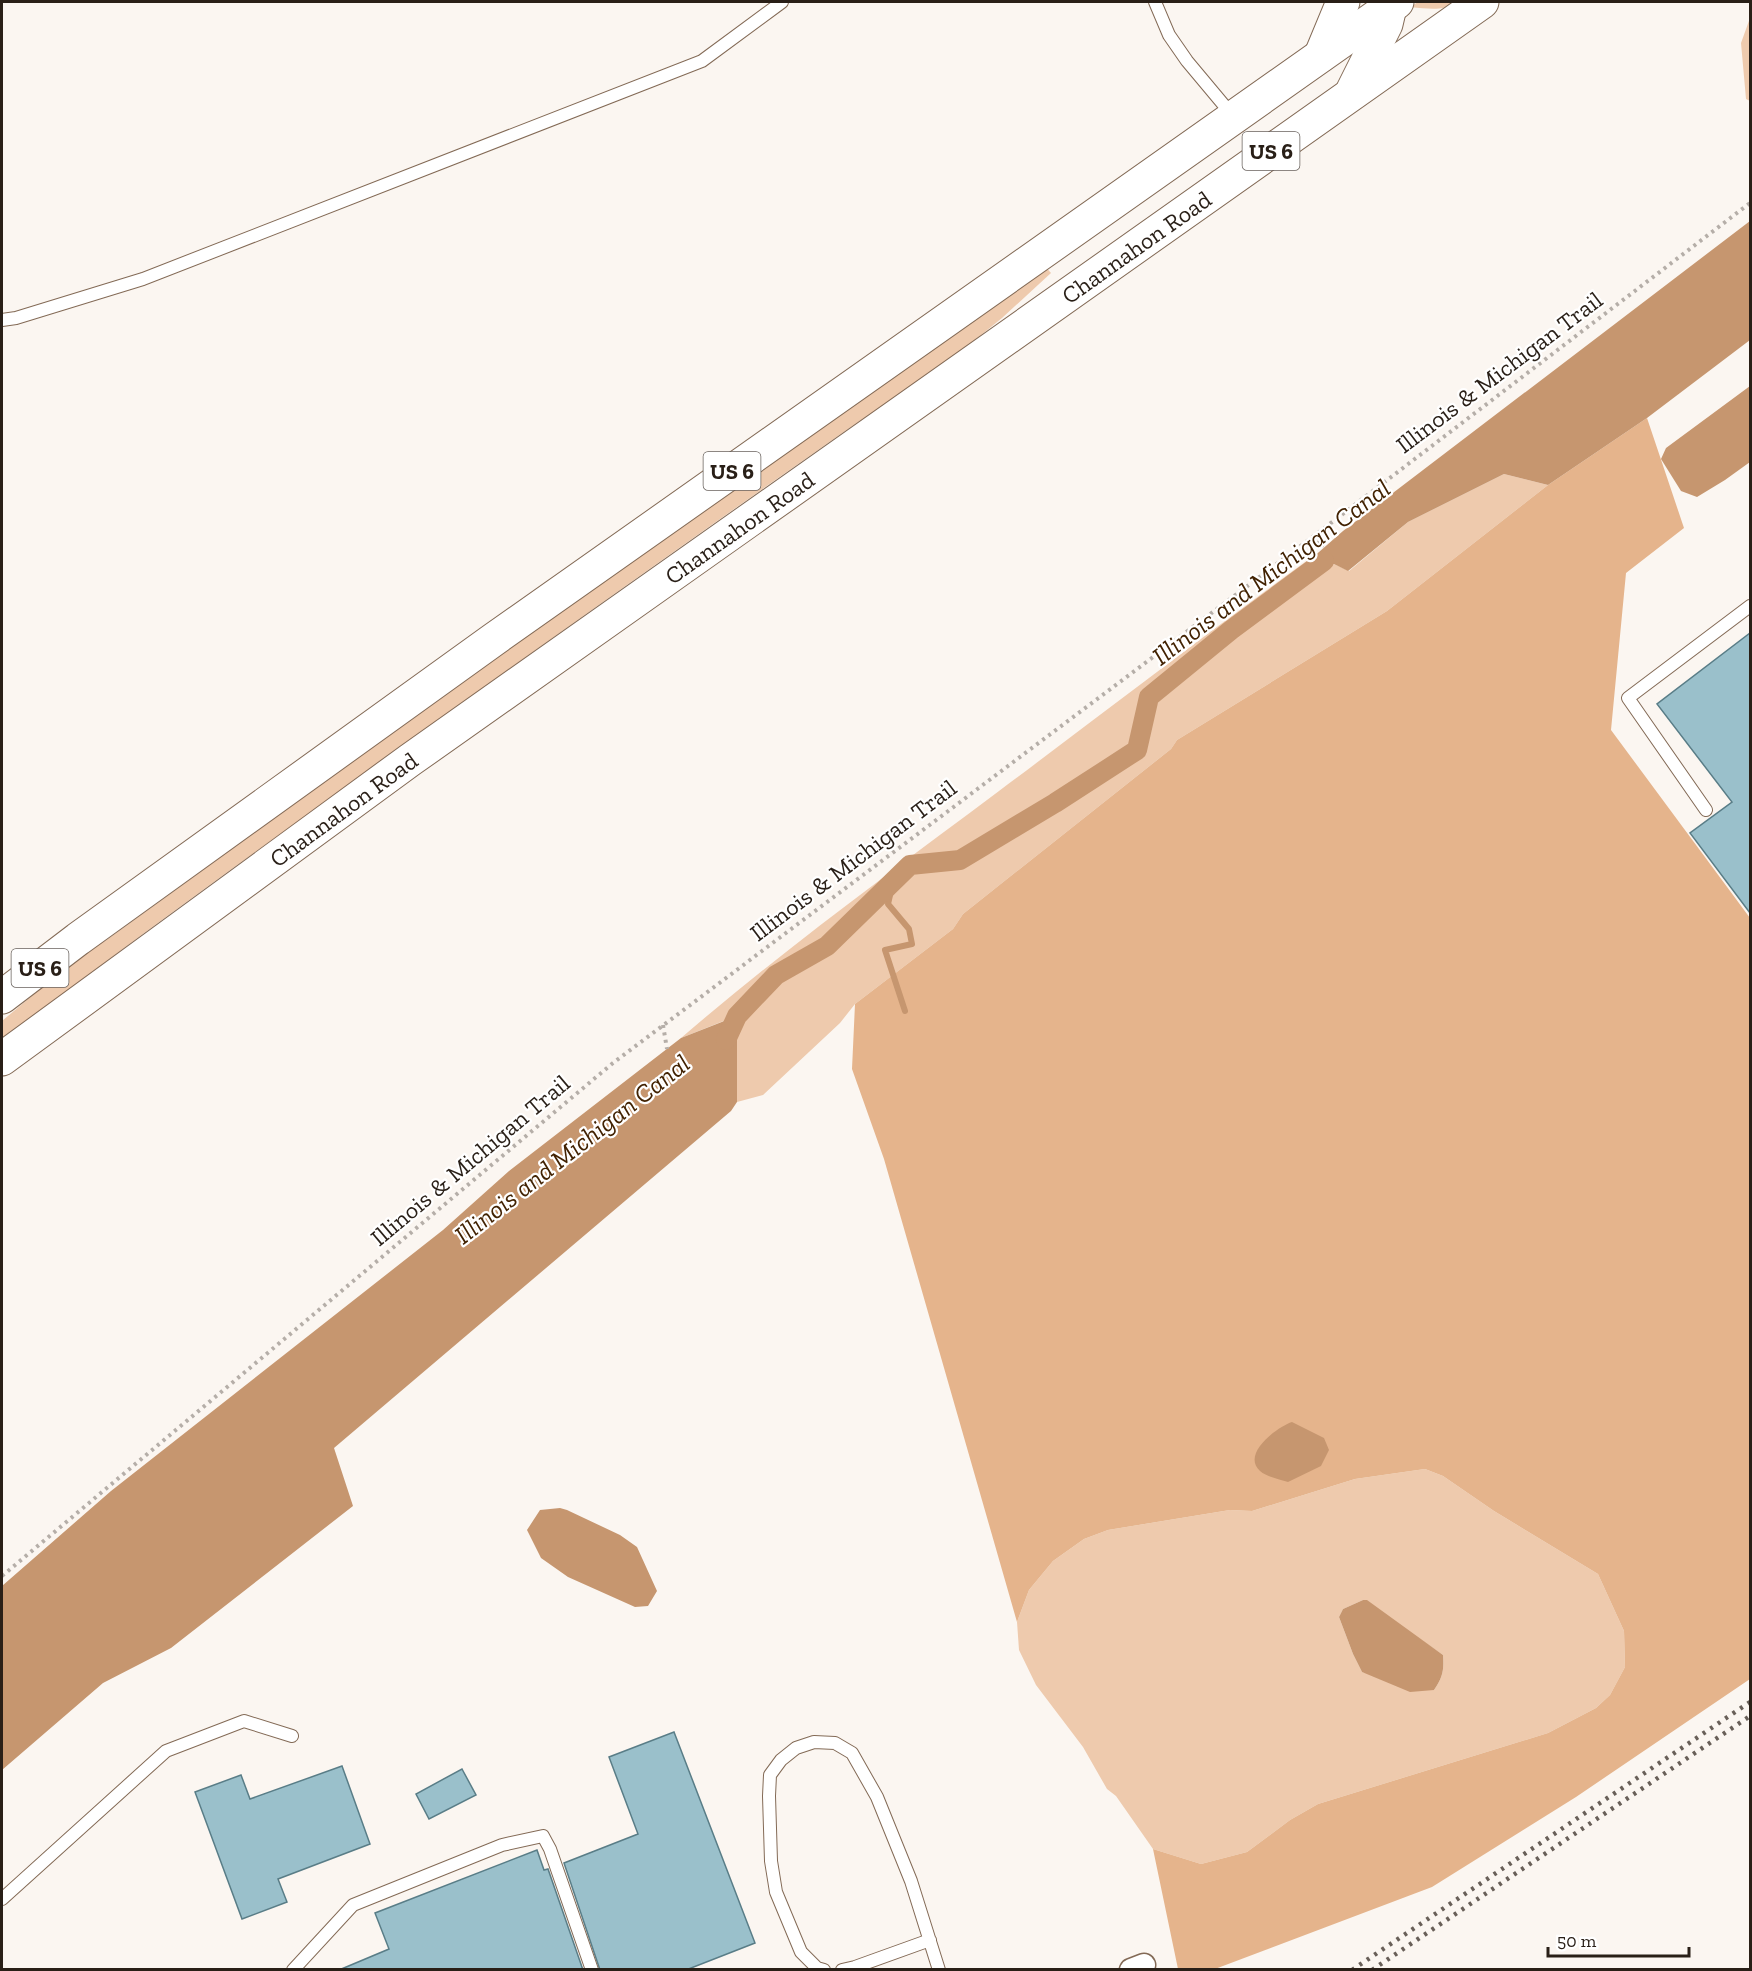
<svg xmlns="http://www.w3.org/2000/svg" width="1752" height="1971" font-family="'Zilla Slab',serif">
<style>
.green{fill:#eecaad;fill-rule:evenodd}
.forest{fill:#e5b48c}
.water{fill:#c6966f}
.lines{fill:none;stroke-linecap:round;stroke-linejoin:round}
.stream{stroke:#c6966f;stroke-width:6}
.canal{stroke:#c6966f;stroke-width:20}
.building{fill:#9ac0cb;stroke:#597d87;stroke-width:1.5}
.service-casing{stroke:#836a56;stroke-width:14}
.minor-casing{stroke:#836a56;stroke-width:25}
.primary-casing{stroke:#836a56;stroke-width:35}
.path{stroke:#b5aea8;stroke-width:4;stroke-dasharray:3 4.5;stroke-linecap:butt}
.service{stroke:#fff;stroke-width:12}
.minor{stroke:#fff;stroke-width:22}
.primary{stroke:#fff;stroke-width:33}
.rail{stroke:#685f58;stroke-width:4.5;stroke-dasharray:3 6;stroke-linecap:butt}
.labels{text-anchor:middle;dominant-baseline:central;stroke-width:4.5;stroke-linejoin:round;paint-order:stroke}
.shield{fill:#fff;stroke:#69625d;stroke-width:1.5}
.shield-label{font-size:22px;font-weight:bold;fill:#291f17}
.street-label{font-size:24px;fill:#291f17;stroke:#fff}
.water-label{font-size:26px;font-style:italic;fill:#422202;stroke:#fff}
</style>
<rect width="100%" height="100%" fill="#fbf6f1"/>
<!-- green -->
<path class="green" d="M1418 2H1461C1441 11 1432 9 1410 7Z
M1750 18V101L1746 99 1741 43Z
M1044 265 1051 273 1002 318 943 366 880 411 868 415 867 419 861 420 838 436C665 557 493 680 322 804 214 882 105 959 2 1044V1021L90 947 105 941 395 730Z
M1504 474 1548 485 1387 611 1177 740 1171 749 963 914 953 929 855 1004 840 1023 763 1095 737 1102 736 1016 681 1038C782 951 892 871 999 791 1106 711 1211 630 1319 552L1304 576 1334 564 1349 571 1408 522Z
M1425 1469 1443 1476 1494 1511 1598 1574 1624 1631 1625 1667 1610 1695 1596 1708 1548 1733 1318 1804 1290 1820 1247 1852 1201 1864 1153 1849 1116 1796 1107 1789 1083 1747 1036 1685 1019 1650 1017 1622 1029 1590 1053 1561 1084 1539 1108 1530 1230 1510 1252 1511 1355 1479ZM1363 1600 1443 1655C1444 1670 1443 1677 1434 1690L1362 1672 1353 1654 1339 1617 1343 1609Z"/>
<!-- forest -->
<path class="forest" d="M1647 418 1684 528 1626 573 1611 730 1750 918V1679L1576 1797 1432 1887 1215 1969H1178L1153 1849 1201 1864 1247 1852 1290 1820 1318 1804 1548 1733 1596 1708 1610 1695 1625 1667 1624 1631 1598 1574 1494 1511 1443 1476 1425 1469 1355 1479 1252 1511 1230 1510 1108 1530 1084 1539 1053 1561 1029 1590 1017 1622 884 1159 852 1069 855 1004 953 929 963 914 1171 749 1177 740 1387 611 1548 485Z"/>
<!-- water -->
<path class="water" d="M1750 221V340L1647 418 1548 485 1504 474 1408 522 1348 571 1334 564 1303 576 1319 552 1343 531Z
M1750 386V462L1725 480 1697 497 1681 491 1661 459 1666 448Z
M737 1016V1102L731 1111 334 1448 353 1506 171 1648 103 1683 2 1770V1586L111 1491 443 1230 509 1171 681 1038Z
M1292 1422 1324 1438 1329 1450 1321 1466 1288 1482C1279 1479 1267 1477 1260 1471 1241 1454 1277 1427 1292 1422Z
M560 1508 567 1510 620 1535 637 1547 657 1591 648 1606 635 1607 568 1577 541 1558 527 1530 540 1510Z
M1363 1600H1367L1443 1655C1444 1670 1443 1677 1434 1690L1410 1692 1362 1672 1353 1654 1339 1617 1343 1609Z"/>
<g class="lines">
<!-- stream -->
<path class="stream" d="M893 882 888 904 909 929 912 944 885 950 905 1011"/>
<!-- canal -->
<path class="canal" d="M726 1040 737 1016 776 975 827 946 910 865 960 860 1055 803 1137 750 1149 697 1231 630 1324 561"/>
</g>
<!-- building -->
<path class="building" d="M1750 633V913L1690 833 1732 802 1657 704Z
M674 1732 755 1943 686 1970H600L564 1863 638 1834 609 1757Z
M342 1766 370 1844 278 1879 287 1902 242 1919 195 1792 241 1775 250 1799Z
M462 1769 476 1795 429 1819 416 1794Z
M537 1850 544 1870 548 1869 583 1970H339L389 1949 375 1913Z"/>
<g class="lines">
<defs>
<path id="service" d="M1155 2 1169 35 1187 61 1233 116
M2 320 16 318 143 279 702 61 782 2
M1706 810 1628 698 1750 606
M2 1899 166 1751 244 1721 292 1736
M293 1970 353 1905 502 1845 543 1836 550 1849 592 1970
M824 1970 817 1968 801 1952 776 1892 771 1861 769 1796 770 1775 781 1760 796 1748 814 1742 835 1743 852 1753 877 1797 911 1881 939 1970
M842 1970 855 1967 930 1940"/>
<path id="minor" d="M1131 1970 1144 1965"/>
<g id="primary">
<path d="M1321 55 1343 2"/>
<path d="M1353 90 1386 24 1390 7"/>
<path d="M2 997 78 939 493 640 1397 2"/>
<path id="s1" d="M2 1059 410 760 1482 2"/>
</g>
</defs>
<!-- service casing -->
<use href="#service" class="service-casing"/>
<!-- minor casing -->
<use href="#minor" class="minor-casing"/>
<!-- primary casing -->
<use href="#primary" class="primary-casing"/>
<!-- path -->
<path class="path" d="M1310 539 1324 546
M663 1025 667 1049
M2 1576 613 1063 1310 539 1750 203"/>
<!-- service -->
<use href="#service" class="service"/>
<!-- minor -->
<use href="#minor" class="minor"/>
<!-- primary -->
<use href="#primary" class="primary"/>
<!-- rail -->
<path class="rail" d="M1352 1970 1750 1702
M1372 1970 1750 1716"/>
</g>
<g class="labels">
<!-- shield labels -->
<g class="shield">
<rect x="1242.5" y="132" width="57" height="38" rx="4.5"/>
<rect x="703.5" y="452" width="57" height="38" rx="4.5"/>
<rect x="11.5" y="949" width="57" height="38" rx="4.5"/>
</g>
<g class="shield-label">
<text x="1271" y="151">US 6</text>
<text x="732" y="471">US 6</text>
<text x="40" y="968">US 6</text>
</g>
<!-- street labels -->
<g class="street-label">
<text stroke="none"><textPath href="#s1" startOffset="1395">Channahon Road</textPath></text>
<text transform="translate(1499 372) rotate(-37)">Illinois &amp; Michigan Trail</text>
<text stroke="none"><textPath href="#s1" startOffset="909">Channahon Road</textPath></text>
<text stroke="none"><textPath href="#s1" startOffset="423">Channahon Road</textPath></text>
<text transform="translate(853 860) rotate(-37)">Illinois &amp; Michigan Trail</text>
<text transform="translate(470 1160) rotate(-40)">Illinois &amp; Michigan Trail</text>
</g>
<!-- water labels -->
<g class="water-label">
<text transform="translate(1271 572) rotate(-37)">Illinois and Michigan Canal</text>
<text transform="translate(572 1149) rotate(-38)">Illinois and Michigan Canal</text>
</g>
</g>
<!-- border -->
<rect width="1752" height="1971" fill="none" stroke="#291f17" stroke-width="6"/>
<!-- scale -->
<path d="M1548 1947v9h141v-9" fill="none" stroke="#291f17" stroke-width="3"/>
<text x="1557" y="1947" font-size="18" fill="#291f17" stroke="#ffffff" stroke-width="4.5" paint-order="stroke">50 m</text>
</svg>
